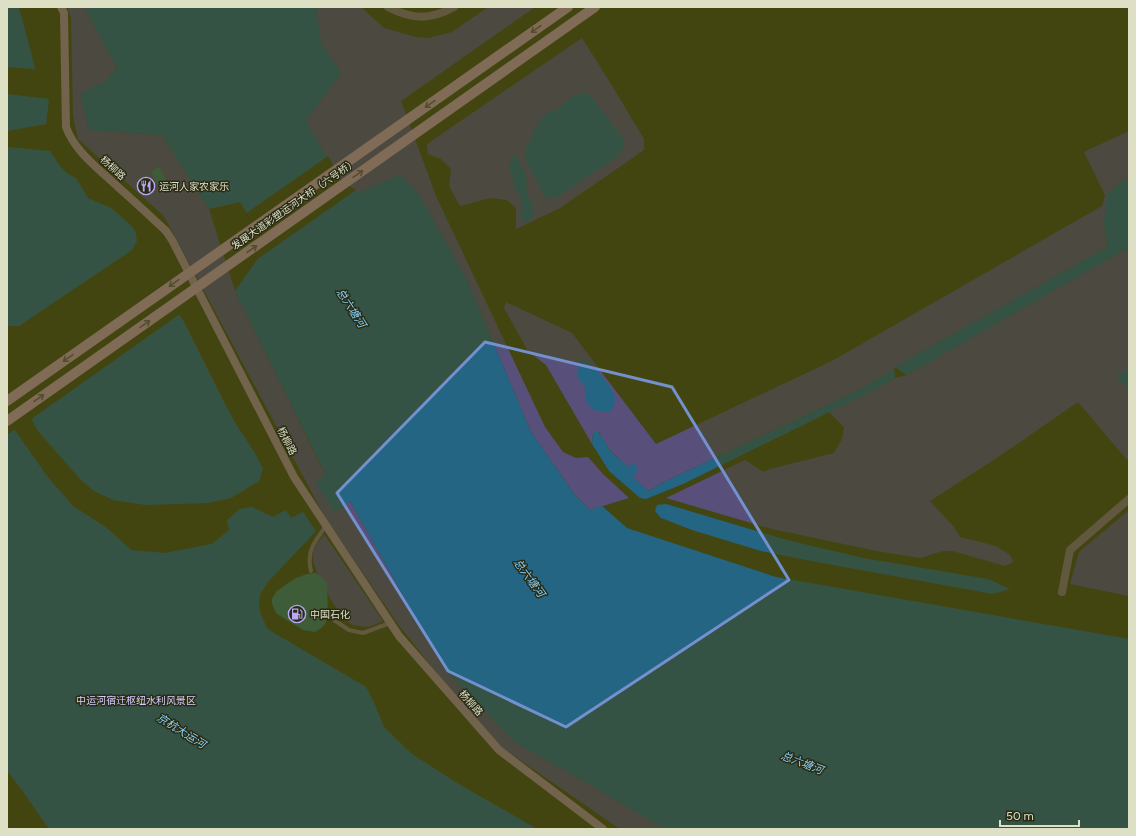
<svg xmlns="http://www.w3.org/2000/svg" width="1136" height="836" font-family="Figtree,'Noto Sans SC',sans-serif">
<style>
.green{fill:#58507a}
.water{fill:#246584}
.pier{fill:#434610}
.building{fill:#367866}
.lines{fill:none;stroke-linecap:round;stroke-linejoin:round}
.lane{stroke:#876f78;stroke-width:4}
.street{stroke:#876f78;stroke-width:8}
.secondary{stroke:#ac8796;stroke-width:8}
.primary{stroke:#c999ac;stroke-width:10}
.oneway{stroke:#695751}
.marked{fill:none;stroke:#7390cf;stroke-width:3;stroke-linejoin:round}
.labels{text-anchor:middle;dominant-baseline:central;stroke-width:3;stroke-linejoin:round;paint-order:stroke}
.street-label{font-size:10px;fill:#dde0c5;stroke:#292b15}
.poi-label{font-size:10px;fill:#dde0c5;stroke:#292b15;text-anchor:start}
.park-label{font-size:10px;fill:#d6ceff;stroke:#292b15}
.water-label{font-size:11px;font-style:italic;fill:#88cff5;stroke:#292b15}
</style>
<rect width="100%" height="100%" fill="#434610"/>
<!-- green -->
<path class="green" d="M67 7H84L117 68 106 81 81 93 88 130 162 135 209 209 235 291 326 476 315 482 350 501 445 670 517 744 575 776 665 829H620L504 749 446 685 398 624 326 519 164 216 78 139 73 115 71 18Z
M316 7H361L384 28 416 37 429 38 452 32 488 7H535L401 101 436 196 545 427 563 452 576 458 588 457 603 474 629 498 590 510 574 494 531 432 467 280 419 194 400 175 357 193 342 184 306 121 341 73 321 42Z
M582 38 611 84 644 139V150L560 208 516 229V208L507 200 490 198 460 206 449 186 451 169 441 159 428 154 427 144Z
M1129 131V178L1124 179 1104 223 1107 247 895 367 894 369 861 389 664 482 649 491 635 480 629 467 623 463 609 449 599 432H593L592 444 546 365 528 351 504 308 506 302 572 333 656 444 832 361 1102 206 1105 195 1084 152Z
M1129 250V462L1078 402 1001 455 930 501 954 527 960 537 996 546 1010 555 1013 562 1005 566 953 551H943L920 558 877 551 772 529 666 498 745 460 763 472 770 469 834 453 842 439 844 427 829 412 866 394 895 378 907 375 1123 251Z
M1129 510V596L1070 584 1079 552Z
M324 534 383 621C373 625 370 628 359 626 358 626 354 625 353 625 339 618 310 569 313 553 314 547 320 540 324 534Z"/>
<!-- water -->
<path class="water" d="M7 7 19 8 31 52 35 69 7 67Z
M84 7H316L321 42 341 73 306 121 342 184 357 193 400 175 419 194 467 280 531 432 574 494 590 510 602 506 627 528 776 577 1129 639V829H665L575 776 517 744 445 670 350 501 335 513 315 482 326 475 235 291 267 246 240 202 209 209 162 135 88 130 81 93 106 81 117 68Z
M584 92 592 97 623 138 624 148 616 158 556 198H546L526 161V150L534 131 542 117 551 111 560 108 566 101 574 96Z
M7 94 49 99 46 124 7 131Z
M7 147 50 151 60 166 68 174 76 178 88 198 111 208 125 220 135 230 137 241 132 250 19 326H9L7 325Z
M513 156H516L518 159 520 165 524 169 526 175 527 181 526 186 529 199 533 205 534 217 528 222 522 221 521 199 514 187V179L509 170 511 158Z
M1129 178V250L1123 251 907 375 895 367 1107 247 1104 223 1107 195 1124 179Z
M157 282 184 322 225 404 237 426 255 453 263 469 259 481 231 498 208 503 146 505 113 500 94 491 80 479 38 431 14 386Z
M584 359C593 365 615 388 615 399 615 402 613 407 612 411H599L593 410 585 399V387L577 377V365L580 360Z
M894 369 895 378 866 394 683 484 646 499 640 498 609 471 592 444 593 432 595 430C602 433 605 443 609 449 615 456 622 462 629 467L633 463 635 464 638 472 633 475 636 480 649 491 664 482 861 389Z
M1127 370 1129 371V395L1125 386 1117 379C1118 374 1122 371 1127 370Z
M7 419 47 476 73 506 107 528 131 550 165 553 212 544 229 530 227 520 240 509 252 507 273 517 286 510 291 518 303 512 316 531 267 583 260 595 259 606 261 615 267 628 274 633 366 687 375 705 384 727 412 754 457 783 537 829H49L22 790 7 771Z
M666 504 787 540 863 558 988 579 1010 589 993 594 822 563 761 551 692 530 661 518 655 511 657 505Z"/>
<!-- pier -->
<path class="pier" d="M328 156 343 182 356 190 252 263 264 246 245 214Z
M157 280 180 314 30 420 12 386 16 378Z
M7 417 16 429 7 435Z"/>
<!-- building -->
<path class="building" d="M159 167 167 181 159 186 151 172Z
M316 573 325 580 327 584 328 617 325 624 320 629 315 632 303 630 277 614 274 609 272 603V599L274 595 277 591 287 584 296 578 307 574Z"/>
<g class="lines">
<!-- lane -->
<path class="lane" d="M311 571C306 551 315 541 326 526
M329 613 334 620 349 630 363 633 390 623"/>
<!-- street -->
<path class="street" d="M388 7C413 20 430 20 454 7
M1062 592 1070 550 1129 499"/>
<!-- secondary -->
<path class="secondary" d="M61 7 64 13 66 127C75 152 99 169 118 187 134 201 150 216 166 231L172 240 294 477 399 636 499 750 603 829"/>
<!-- primary -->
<path class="primary" d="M7 401 568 7
M7 421 595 7"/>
</g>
<!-- one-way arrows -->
<defs><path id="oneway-shaft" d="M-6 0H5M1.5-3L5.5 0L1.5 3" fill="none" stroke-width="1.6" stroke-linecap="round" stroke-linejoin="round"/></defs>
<g class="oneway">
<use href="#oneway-shaft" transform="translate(536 29) rotate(145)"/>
<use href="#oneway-shaft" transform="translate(430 104) rotate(145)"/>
<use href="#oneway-shaft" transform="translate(358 174) rotate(-35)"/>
<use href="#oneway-shaft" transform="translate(252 249) rotate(-35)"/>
<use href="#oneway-shaft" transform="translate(174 283) rotate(145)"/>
<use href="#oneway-shaft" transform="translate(145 324) rotate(-35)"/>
<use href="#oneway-shaft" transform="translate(68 358) rotate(145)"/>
<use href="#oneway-shaft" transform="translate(39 398) rotate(-35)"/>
</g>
<!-- marked area -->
<path d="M0 0H1136V836H0ZM485 342 672 387 789 580 566 727 448 671 337 493Z" fill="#434610" fill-opacity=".55" fill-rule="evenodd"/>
<path class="marked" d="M485 342 672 387 789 580 566 727 448 671 337 493Z"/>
<!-- icons -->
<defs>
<symbol id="restaurant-ring" viewBox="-11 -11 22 22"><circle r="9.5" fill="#292b15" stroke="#b9aaf7" stroke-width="1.5"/><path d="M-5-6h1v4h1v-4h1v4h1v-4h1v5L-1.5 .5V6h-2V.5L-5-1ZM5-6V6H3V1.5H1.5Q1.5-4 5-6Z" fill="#b9aaf7"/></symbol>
<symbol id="fuel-ring" viewBox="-11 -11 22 22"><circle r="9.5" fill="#292b15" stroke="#b9aaf7" stroke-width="1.5"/><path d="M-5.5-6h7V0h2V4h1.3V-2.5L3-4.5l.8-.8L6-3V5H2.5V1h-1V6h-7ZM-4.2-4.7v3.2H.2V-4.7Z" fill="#b9aaf7"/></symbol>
</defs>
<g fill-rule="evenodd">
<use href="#restaurant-ring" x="136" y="176" width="20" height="20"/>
<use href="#fuel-ring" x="287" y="604" width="20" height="20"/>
</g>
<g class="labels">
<!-- street labels -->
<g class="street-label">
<text transform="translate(113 168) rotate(42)">杨柳路</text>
<text transform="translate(294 204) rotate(-35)">发展大道彩塑运河大桥（六号桥）</text>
<text transform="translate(287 441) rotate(63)">杨柳路</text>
<text transform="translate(471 703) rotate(49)">杨柳路</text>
</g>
<!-- poi labels -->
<g class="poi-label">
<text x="159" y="186">运河人家农家乐</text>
<text x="310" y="614">中国石化</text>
</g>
<!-- park labels -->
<g class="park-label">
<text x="136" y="700">中运河宿迁枢纽水利风景区</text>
</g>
<!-- water labels -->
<g class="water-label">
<text transform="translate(351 308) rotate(57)">总六塘河</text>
<text transform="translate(529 578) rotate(54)">总六塘河</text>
<text transform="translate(181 731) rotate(32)">京杭大运河</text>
<text transform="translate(802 763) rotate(21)">总六塘河</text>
</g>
</g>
<!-- border -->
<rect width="1136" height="836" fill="none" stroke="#dde0c5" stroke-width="16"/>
<!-- scale -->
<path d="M1000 820v6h79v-6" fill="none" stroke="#dde0c5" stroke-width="2"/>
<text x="1006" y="820" font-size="12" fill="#dde0c5" stroke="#292b15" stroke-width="3" paint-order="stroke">50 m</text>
</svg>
